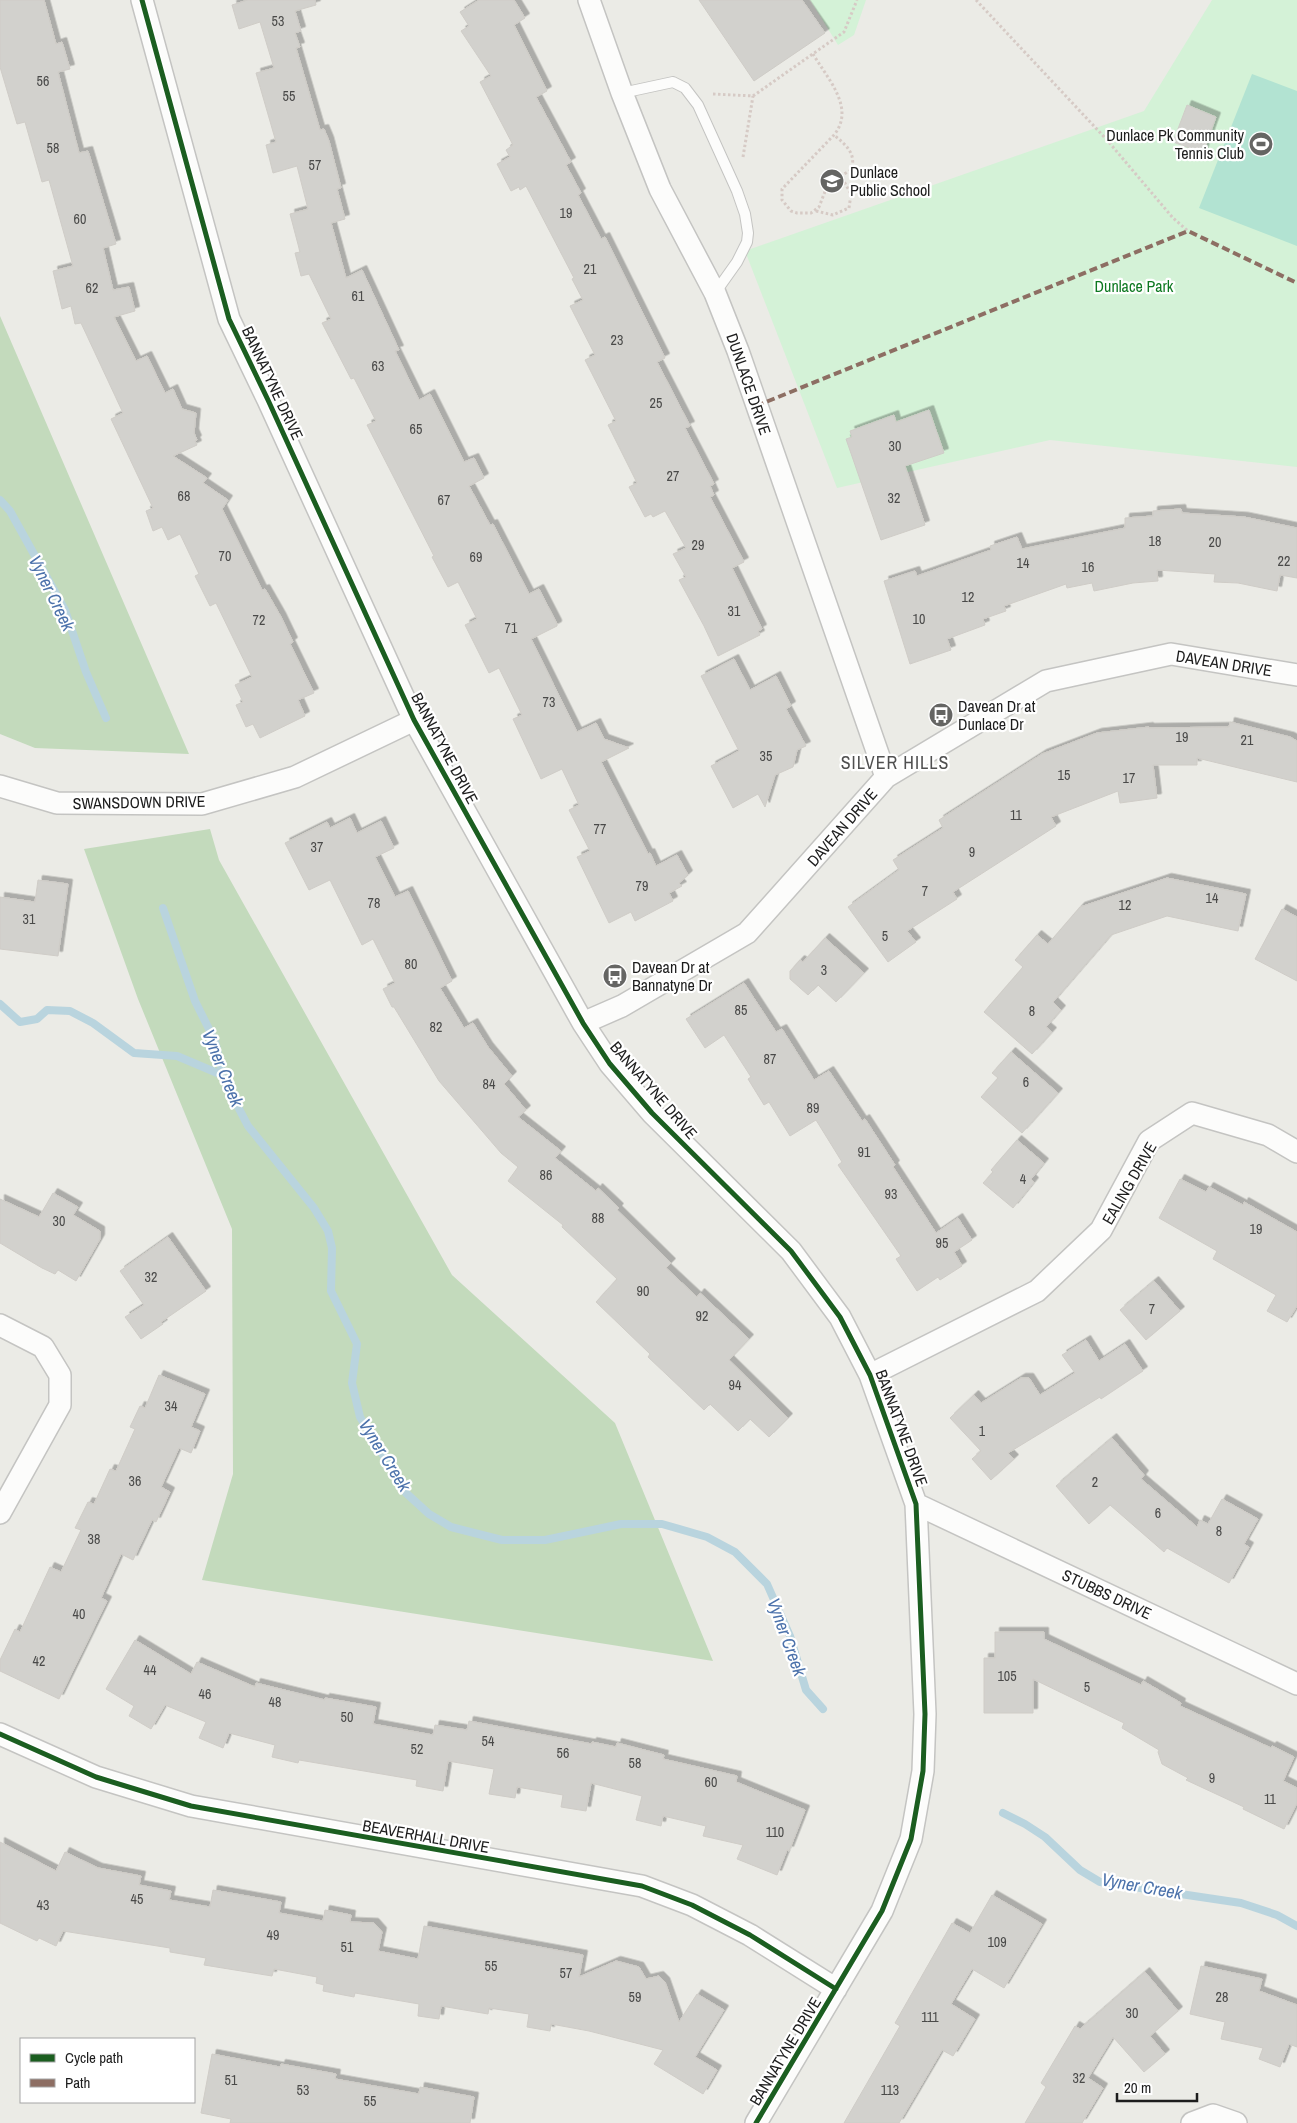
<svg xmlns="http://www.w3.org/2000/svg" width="1297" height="2123" font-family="'Archivo Narrow',sans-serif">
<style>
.forest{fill:#c3dabc}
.park{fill:#d4f2d7}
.pitch{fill:#b2e3d2}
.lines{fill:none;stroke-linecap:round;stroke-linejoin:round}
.stream{stroke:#b9d4de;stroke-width:8}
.building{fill:#d2d1cd;stroke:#cfccc7;filter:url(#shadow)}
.service-casing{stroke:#c4c4c2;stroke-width:12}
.minor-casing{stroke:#c4c4c2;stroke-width:24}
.path{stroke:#d6cac5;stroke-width:3;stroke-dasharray:2.5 2.5;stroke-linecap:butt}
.service{stroke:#fcfcfb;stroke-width:10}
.minor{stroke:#fcfcfb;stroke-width:21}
.quiet{stroke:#8d6e63;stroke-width:4;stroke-dasharray:8 4;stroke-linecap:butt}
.cycleway-casing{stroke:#fff;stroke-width:8}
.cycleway{stroke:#1b5e20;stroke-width:5}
.labels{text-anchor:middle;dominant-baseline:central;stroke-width:4.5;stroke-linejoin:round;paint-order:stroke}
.number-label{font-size:14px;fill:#4a4a49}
.poi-label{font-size:16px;fill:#1d1d1d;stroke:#fff;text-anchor:start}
.park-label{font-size:16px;fill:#0e7921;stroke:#fff}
.street-label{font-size:16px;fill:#1d1d1d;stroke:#fff}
.water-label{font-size:18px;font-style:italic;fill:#4c72ab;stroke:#fff}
.neighbourhood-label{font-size:18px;letter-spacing:1px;fill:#505050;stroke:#fff}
</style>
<defs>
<filter id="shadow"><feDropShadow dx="4.5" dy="-4.5" stdDeviation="0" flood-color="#0004"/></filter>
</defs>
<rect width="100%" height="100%" fill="#ebebe6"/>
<!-- forest -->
<path class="forest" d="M0 316 189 754 35 748 0 734Z
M210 829 219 860 452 1275 615 1423 713 1661 202 1580 233 1474 232 1229 138 999 84 849Z"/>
<!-- park -->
<path class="park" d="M810 0H866L854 35 838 45Z
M1212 0H1297V467L1050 440 837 488 745 251 1144 111Z"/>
<!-- pitch -->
<path class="pitch" d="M1252 74 1297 91V246L1199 208Z"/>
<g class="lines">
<!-- stream -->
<path class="stream" d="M0 500 10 511 65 610 86 672 106 718
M163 908 195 1001 215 1041 224 1080 248 1126 314 1208 328 1231 332 1248 331 1291 357 1344 352 1383 360 1417 406 1493 429 1514 451 1527 502 1540H545L621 1524H662L707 1537 735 1552 767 1584 790 1636 806 1690 823 1709
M0 1004 20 1022 37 1019 47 1010 70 1011 93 1023 134 1053 177 1056 222 1075
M1003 1813 1025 1824 1045 1837 1080 1870 1100 1882 1241 1903 1277 1915 1297 1926"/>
</g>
<!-- building -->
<path class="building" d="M0 0H44L56 44 62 42 70 69 58 72 79 153 88 151 116 244 103 248 113 290 129 287 135 311 114 317 136 361 147 356 165 393 173 389 182 409 196 413 194 433 197 440 195 441 197 445 173 456 207 478 203 483 228 500 222 509 262 590 265 589 281 617 293 642 290 644 314 693 298 700 305 716 260 738 253 724 246 727 236 705 243 702 235 685 252 677 216 603 210 606 195 576 199 574 180 534 168 540 162 527 153 531 146 511 153 508 111 419 123 413 81 323 75 324 71 306 62 309 53 271 73 266 49 180 42 182 25 122 17 124 0 67Z
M248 0H315L316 5 295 11 301 31 295 33 300 47 296 48 320 130 324 129 329 141 341 188 337 189 345 219 331 223 346 278 362 270 399 350 395 351 419 400 430 394 464 462 474 458 484 478 469 486 490 525 493 524 529 594 539 589 557 624V626L531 639 577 732 596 723 604 739 629 748 601 762 648 854 650 853 656 866 677 855 688 875 679 883 682 886 669 893 673 901 635 921 631 912 609 923 577 857 590 851 569 810 579 805 562 769 541 779 513 719 522 715 499 668 489 673 465 625 477 619 458 582 448 587 432 557 434 556 367 425 376 421 354 378 351 379 322 323 331 319 309 274 301 276 295 253 300 252 290 214 308 209 297 166 273 173 266 145 276 142 256 73 274 68 260 22 239 29 232 5Z
M479 0H514L525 18 514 25 547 91 536 97 571 162 566 165 581 193 578 195 601 239 605 237 665 358 657 362 690 426 685 428 714 484 710 486 714 495 710 497 744 562 732 568 762 629 758 631 760 635 718 656 704 626 679 580 686 577 673 554 686 548 665 511 653 517 651 514 645 517 629 487 637 483 608 425 616 421 585 360 595 355 570 306 583 300 572 279 574 278 526 186 520 190 519 187 511 191 497 164 510 157 506 150 513 145 480 82 491 76 461 31 469 26 460 12Z
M699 0H802L825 33 754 81Z
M1187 105 1216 117 1203 153 1173 142Z
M929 410 944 453 905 466 925 525 881 540 846 439 852 437 850 431 894 415 896 422Z
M1181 509 1182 513 1244 517 1297 528V578L1280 575 1277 591 1238 583 1214 582 1215 574 1157 570 1158 581 1133 583 1094 591 1092 583 1067 588 1066 584 1004 606 1006 611 983 619 985 625 947 639 951 650 910 664 884 581 915 571 917 576 991 550 990 546 1017 537 1022 549 1125 528V518L1153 516V511Z
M734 659 750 690 776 676 791 706 786 709 806 746 797 750 793 767 775 775 765 807 758 794 733 808 711 766 739 751 701 676Z
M1230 722 1290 737 1297 741V782L1197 758V765H1153L1157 798 1120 803 1118 791 1051 817 1056 826 953 892 957 899 907 931 916 942 888 962 848 907 899 870 893 860 943 828 939 820 1042 754 1097 733 1149 727V728L1229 727Z
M350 818 357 833 381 821 394 848 375 857 395 897 408 891 452 981 440 988 464 1028 473 1023 488 1047 512 1076 504 1084 526 1110 518 1117 561 1151 555 1158 596 1191 598 1188 619 1208 617 1210 671 1263 666 1268 697 1297 700 1293 749 1339 729 1360 788 1418 769 1437 750 1419 738 1431 710 1404 704 1410 648 1357 650 1354 596 1302 617 1279 562 1227 563 1225 508 1181 518 1167 501 1153 439 1081 394 1007H392L383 989 395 983 373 939 362 945 330 880 309 890 285 843 327 822 330 828Z
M1167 878 1246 894 1238 931 1167 916 1111 935 1053 1002 1061 1010 1046 1027 1052 1032 1032 1054 984 1012 1023 967 1015 960 1037 935 1048 944 1080 907Z
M38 880 68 884 58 956 0 949V897L35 902Z
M1282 909 1297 917V981L1255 959Z
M825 938 864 973 836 1002 818 985 808 995 790 979V971L800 960 803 962Z
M744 983 776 1032 782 1029 814 1080 829 1071 862 1121 865 1119 895 1165 893 1167 936 1233 958 1218 972 1240 954 1252 962 1266 940 1280 938 1277 917 1291 896 1259 901 1256 838 1165 842 1162 816 1120 790 1136 769 1102 764 1105 748 1079 751 1077 724 1035 705 1048 686 1019Z
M1011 1052 1058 1093 1022 1133 981 1097 998 1078 992 1073Z
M1017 1140 1044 1163 1031 1179 1034 1182 1013 1208 983 1183 993 1172 991 1170Z
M1180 1179 1206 1192 1209 1187 1243 1205 1244 1202 1297 1232V1306L1287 1322 1267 1311 1276 1295 1213 1259 1217 1251 1159 1218Z
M53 1193 78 1207 73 1215 100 1231V1239L76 1281 58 1270 55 1274 42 1268 0 1243V1199L39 1217Z
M168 1237 206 1291 161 1322 163 1324 141 1339 125 1317 144 1305 120 1271Z
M1154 1281 1180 1311 1146 1340 1120 1310Z
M1086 1340 1099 1361 1125 1344 1143 1371 1101 1399 1100 1397 1008 1453 1014 1459 991 1480 972 1459 981 1451 950 1418 974 1395 981 1403 1021 1378H1029L1040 1395 1075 1373 1062 1355Z
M159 1375 205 1394 191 1427 200 1431 191 1453 179 1448 161 1487 170 1492 156 1522 152 1520 133 1560 121 1554 101 1598 107 1601 59 1699 0 1671V1660L15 1629 20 1632 50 1567 61 1572 81 1530 75 1528 88 1502 94 1504 110 1469 116 1471 135 1429 130 1427 140 1406 145 1408Z
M1112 1438 1144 1475 1141 1479 1197 1527 1200 1520 1208 1524 1222 1499 1258 1519 1244 1544 1249 1547 1229 1583 1167 1548 1164 1552 1110 1505 1089 1524 1056 1486Z
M995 1632H1044V1639L1141 1685 1143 1681 1181 1703 1180 1706 1271 1748 1272 1746 1294 1757 1283 1781 1297 1788V1803L1284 1829 1243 1809 1244 1807 1186 1780 1188 1778 1162 1764 1158 1752 1159 1750 1122 1728 1124 1723 1033 1679V1713H984V1658H995Z
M135 1640 191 1674 197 1662 255 1687 256 1683 325 1700V1698L376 1707 373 1724 433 1735 435 1725 467 1730 469 1721 592 1744V1742L616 1747 617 1743 664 1755 663 1759 737 1776 736 1782 805 1810 789 1851 787 1850 777 1875 737 1859 743 1845 703 1836 706 1826 663 1816 661 1826 636 1820 642 1796 591 1783 586 1811 561 1807 563 1795 517 1787 515 1798 489 1794 494 1769 448 1761 443 1791 416 1786 417 1780 299 1760 298 1763 272 1757 275 1745 229 1733 223 1748 199 1738 206 1722 165 1705 151 1729 129 1716 134 1706 106 1689Z
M0 1842 56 1871 65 1852 98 1868 141 1876 139 1885 171 1891 169 1900 210 1907 213 1890 281 1902 279 1913 323 1921 325 1910 351 1915 350 1922 374 1923 382 1932 378 1951 418 1959 424 1926 583 1955 579 1977 616 1961 639 1967 646 1979 659 1976 665 1982 679 2022 697 1994 724 2010 695 2057 717 2070 703 2094 654 2064 663 2050 589 2031 551 2024 550 2031 527 2027 529 2014 489 2008 488 2014 441 2006 439 2019 418 2016 419 2004 355 1993 354 1997 323 1991 324 1985 316 1983 317 1977 274 1969 272 1976 204 1965 206 1958 170 1952V1948L63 1931 56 1946 39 1938 37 1941 0 1923Z
M992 1895 1042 1924 1004 1988 972 1969 951 2004 975 2019 953 2056 942 2050 899 2123H844L900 2026 895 2023 952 1923 970 1933Z
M1201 1966 1262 1979 1259 1991 1297 2005V2047L1289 2044 1280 2067 1259 2059 1263 2048 1221 2039 1225 2022 1190 2014Z
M1145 1972 1178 2011 1150 2036 1165 2054 1144 2072 1113 2037 1088 2078 1103 2088 1082 2123H1025L1046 2087 1041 2083 1075 2026 1080 2029Z
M212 2054 280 2067 281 2064 336 2074 335 2079 419 2094 420 2087 474 2097 470 2123H230L231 2119 201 2113Z"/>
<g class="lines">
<defs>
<path id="service" d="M622 93 673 82 685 88 698 105 737 191 745 214 748 233 747 242 737 262 715 293"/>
<path id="minor" d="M142 0 229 319 268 400 414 720 583 1023 610 1064 652 1113 791 1251 840 1317 870 1375 916 1504 925 1714 923 1771 911 1839 882 1911 756 2123
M589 0 622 93 660 189 715 293 738 351 886 777
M0 786 57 803 202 804 295 777 414 720
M583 1023 622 1006 747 933 886 777 1046 681 1171 654 1297 675
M0 1325 43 1347 60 1375V1405L0 1513
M870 1375 1037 1291 1101 1230 1149 1141 1192 1113 1268 1135 1297 1152
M916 1504 1297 1684
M0 1734 96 1777 191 1806 642 1886 692 1905 750 1935 836 1989
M1192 2123 1213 2115 1236 2123"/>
</defs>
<!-- service casing -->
<use href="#service" class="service-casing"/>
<!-- minor casing -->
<use href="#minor" class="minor-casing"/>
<!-- path -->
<path class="path" d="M976 0 1107 140 1173 218 1188 231
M813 54C827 78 856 108 834 135L782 189V200L791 211 797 213H811L819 207 826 189 830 182 851 170C857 154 846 145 834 135
M713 94 753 96 844 32 857 0
M743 157 753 96
M816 211 833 215 849 208 851 194 841 176"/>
<!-- service -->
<use href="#service" class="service"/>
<!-- minor -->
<use href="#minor" class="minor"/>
<!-- quiet -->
<path class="quiet" d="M756 406 1188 231 1297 283"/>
<defs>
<path id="cycleway" d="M142 0 229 319 268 400 414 720 583 1023 610 1064 652 1113 791 1251 840 1317 870 1375 916 1504 925 1714 923 1771 911 1839 882 1911 756 2123
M0 1734 96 1777 191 1806 642 1886 692 1905 750 1935 836 1989"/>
</defs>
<!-- cycleway casing -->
<use href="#cycleway" class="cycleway-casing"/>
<!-- cycleway -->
<use href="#cycleway" class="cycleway"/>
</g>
<!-- icons -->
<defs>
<symbol id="stadium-disc" viewBox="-11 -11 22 22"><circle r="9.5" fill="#656563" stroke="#fff"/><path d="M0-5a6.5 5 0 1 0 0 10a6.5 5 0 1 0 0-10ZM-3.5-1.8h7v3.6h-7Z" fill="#fff"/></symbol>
<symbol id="school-disc" viewBox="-11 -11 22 22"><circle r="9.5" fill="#656563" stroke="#fff"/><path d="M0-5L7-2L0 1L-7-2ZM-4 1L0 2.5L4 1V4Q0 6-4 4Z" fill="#fff"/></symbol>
<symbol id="bus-disc" viewBox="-11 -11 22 22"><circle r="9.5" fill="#656563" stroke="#fff"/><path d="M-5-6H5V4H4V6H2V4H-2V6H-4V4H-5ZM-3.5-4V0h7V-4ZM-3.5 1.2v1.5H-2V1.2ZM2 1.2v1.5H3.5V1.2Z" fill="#fff"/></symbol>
</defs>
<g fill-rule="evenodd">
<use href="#stadium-disc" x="1247" y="130" width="28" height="28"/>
<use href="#school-disc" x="818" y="167" width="28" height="28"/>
<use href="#bus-disc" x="927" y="701" width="28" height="28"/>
<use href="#bus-disc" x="601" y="962" width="28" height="28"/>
</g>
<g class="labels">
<!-- number labels -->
<g class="number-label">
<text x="278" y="21">53</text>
<text x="43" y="81">56</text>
<text x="289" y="96">55</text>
<text x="53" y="148">58</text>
<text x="315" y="165">57</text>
<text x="566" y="213">19</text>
<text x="80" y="219">60</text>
<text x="590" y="269">21</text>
<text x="92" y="288">62</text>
<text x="358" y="296">61</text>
<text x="617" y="340">23</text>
<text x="378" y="366">63</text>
<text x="656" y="403">25</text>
<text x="416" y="429">65</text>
<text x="895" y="446">30</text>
<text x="673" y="476">27</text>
<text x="184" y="496">68</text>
<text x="894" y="498">32</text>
<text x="444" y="500">67</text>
<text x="1155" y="541">18</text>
<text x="1215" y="542">20</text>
<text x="698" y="545">29</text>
<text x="225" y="556">70</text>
<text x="476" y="557">69</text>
<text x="1284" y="561">22</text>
<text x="1023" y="563">14</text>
<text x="1088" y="567">16</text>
<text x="968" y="597">12</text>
<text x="734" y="611">31</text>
<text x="919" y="619">10</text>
<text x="259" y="620">72</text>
<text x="511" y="628">71</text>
<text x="549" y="702">73</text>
<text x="1182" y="737">19</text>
<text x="1247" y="740">21</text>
<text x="766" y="756">35</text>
<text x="1064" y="775">15</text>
<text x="1129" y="778">17</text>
<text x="1016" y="815">11</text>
<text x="600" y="829">77</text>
<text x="317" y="847">37</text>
<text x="972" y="852">9</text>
<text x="642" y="886">79</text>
<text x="925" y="891">7</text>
<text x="1212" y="898">14</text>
<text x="374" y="903">78</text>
<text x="1125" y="905">12</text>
<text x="29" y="919">31</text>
<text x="885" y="936">5</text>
<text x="411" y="964">80</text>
<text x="824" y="970">3</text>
<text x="741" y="1010">85</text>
<text x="1032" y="1011">8</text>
<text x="436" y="1027">82</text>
<text x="770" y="1059">87</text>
<text x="1026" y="1082">6</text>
<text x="489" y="1084">84</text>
<text x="813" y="1108">89</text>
<text x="864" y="1152">91</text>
<text x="546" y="1175">86</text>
<text x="1023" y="1179">4</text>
<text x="891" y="1194">93</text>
<text x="598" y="1218">88</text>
<text x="59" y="1221">30</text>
<text x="1256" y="1229">19</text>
<text x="942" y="1243">95</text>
<text x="151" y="1277">32</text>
<text x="643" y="1291">90</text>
<text x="1152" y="1309">7</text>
<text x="702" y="1316">92</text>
<text x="735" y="1385">94</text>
<text x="171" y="1406">34</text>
<text x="982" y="1431">1</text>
<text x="135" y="1481">36</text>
<text x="1095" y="1482">2</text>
<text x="1158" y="1513">6</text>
<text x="1219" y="1531">8</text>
<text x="94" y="1539">38</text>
<text x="79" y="1614">40</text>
<text x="39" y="1661">42</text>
<text x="150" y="1670">44</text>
<text x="1007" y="1676">105</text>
<text x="1087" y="1687">5</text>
<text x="205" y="1694">46</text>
<text x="275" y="1702">48</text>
<text x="347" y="1717">50</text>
<text x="488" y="1741">54</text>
<text x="417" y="1749">52</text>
<text x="563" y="1753">56</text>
<text x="635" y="1763">58</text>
<text x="1212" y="1778">9</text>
<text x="711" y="1782">60</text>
<text x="1270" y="1799">11</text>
<text x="775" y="1832">110</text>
<text x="137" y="1899">45</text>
<text x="43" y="1905">43</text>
<text x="273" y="1935">49</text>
<text x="997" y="1942">109</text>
<text x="347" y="1947">51</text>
<text x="491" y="1966">55</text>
<text x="566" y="1973">57</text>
<text x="635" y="1997">59</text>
<text x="1222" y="1997">28</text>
<text x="1132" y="2013">30</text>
<text x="930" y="2017">111</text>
<text x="1079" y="2078">32</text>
<text x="231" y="2080">51</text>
<text x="303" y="2090">53</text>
<text x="890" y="2090">113</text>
<text x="370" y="2101">55</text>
</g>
<!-- poi labels -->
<g class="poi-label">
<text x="1244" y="135" text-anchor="end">Dunlace Pk Community<tspan x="1244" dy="18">Tennis Club</tspan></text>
<text x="850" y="172">Dunlace<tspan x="850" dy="18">Public School</tspan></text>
<text x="958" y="706">Davean Dr at<tspan x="958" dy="18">Dunlace Dr</tspan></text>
<text x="632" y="967">Davean Dr at<tspan x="632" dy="18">Bannatyne Dr</tspan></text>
</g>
<!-- park labels -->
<g class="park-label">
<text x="1134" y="286">Dunlace Park</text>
</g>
<!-- street labels -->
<g class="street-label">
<text transform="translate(273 383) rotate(65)">BANNATYNE DRIVE</text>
<text transform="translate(749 384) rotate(71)">DUNLACE DRIVE</text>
<text transform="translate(1224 663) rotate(9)">DAVEAN DRIVE</text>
<text transform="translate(445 748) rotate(62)">BANNATYNE DRIVE</text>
<text transform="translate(139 802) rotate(-1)">SWANSDOWN DRIVE</text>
<text transform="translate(842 827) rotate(-49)">DAVEAN DRIVE</text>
<text transform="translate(654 1090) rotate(49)">BANNATYNE DRIVE</text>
<text transform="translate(1129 1183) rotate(-60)">EALING DRIVE</text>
<text transform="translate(902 1428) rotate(70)">BANNATYNE DRIVE</text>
<text transform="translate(1107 1594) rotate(25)">STUBBS DRIVE</text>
<text transform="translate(426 1836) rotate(10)">BEAVERHALL DRIVE</text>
<text transform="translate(785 2051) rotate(-59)">BANNATYNE DRIVE</text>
</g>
<!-- water labels -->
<g class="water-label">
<text transform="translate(52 593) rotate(64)">Vyner Creek</text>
<text transform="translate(223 1068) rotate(68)">Vyner Creek</text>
<text transform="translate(385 1455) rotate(58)">Vyner Creek</text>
<text transform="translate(787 1637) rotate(70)">Vyner Creek</text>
<text transform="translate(1142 1886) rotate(10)">Vyner Creek</text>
</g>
<!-- neighbourhood labels -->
<g class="neighbourhood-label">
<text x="895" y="762">SILVER HILLS</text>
</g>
</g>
<!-- legend -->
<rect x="20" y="2038" width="175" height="65" fill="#ffffff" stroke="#a5a5a5"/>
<rect x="30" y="2054" width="25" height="8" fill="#1b5e20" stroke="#a5a5a5"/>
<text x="65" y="2063" font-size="15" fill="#1d1d1d">Cycle path</text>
<rect x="30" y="2079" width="25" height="8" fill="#8d6e63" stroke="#a5a5a5"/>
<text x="65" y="2088" font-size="15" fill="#1d1d1d">Path</text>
<!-- scale -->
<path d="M1117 2093v8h80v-8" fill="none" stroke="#1d1d1d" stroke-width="2.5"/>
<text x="1124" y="2093" font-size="15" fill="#1d1d1d" stroke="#ffffff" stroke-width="4" paint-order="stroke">20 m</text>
</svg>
